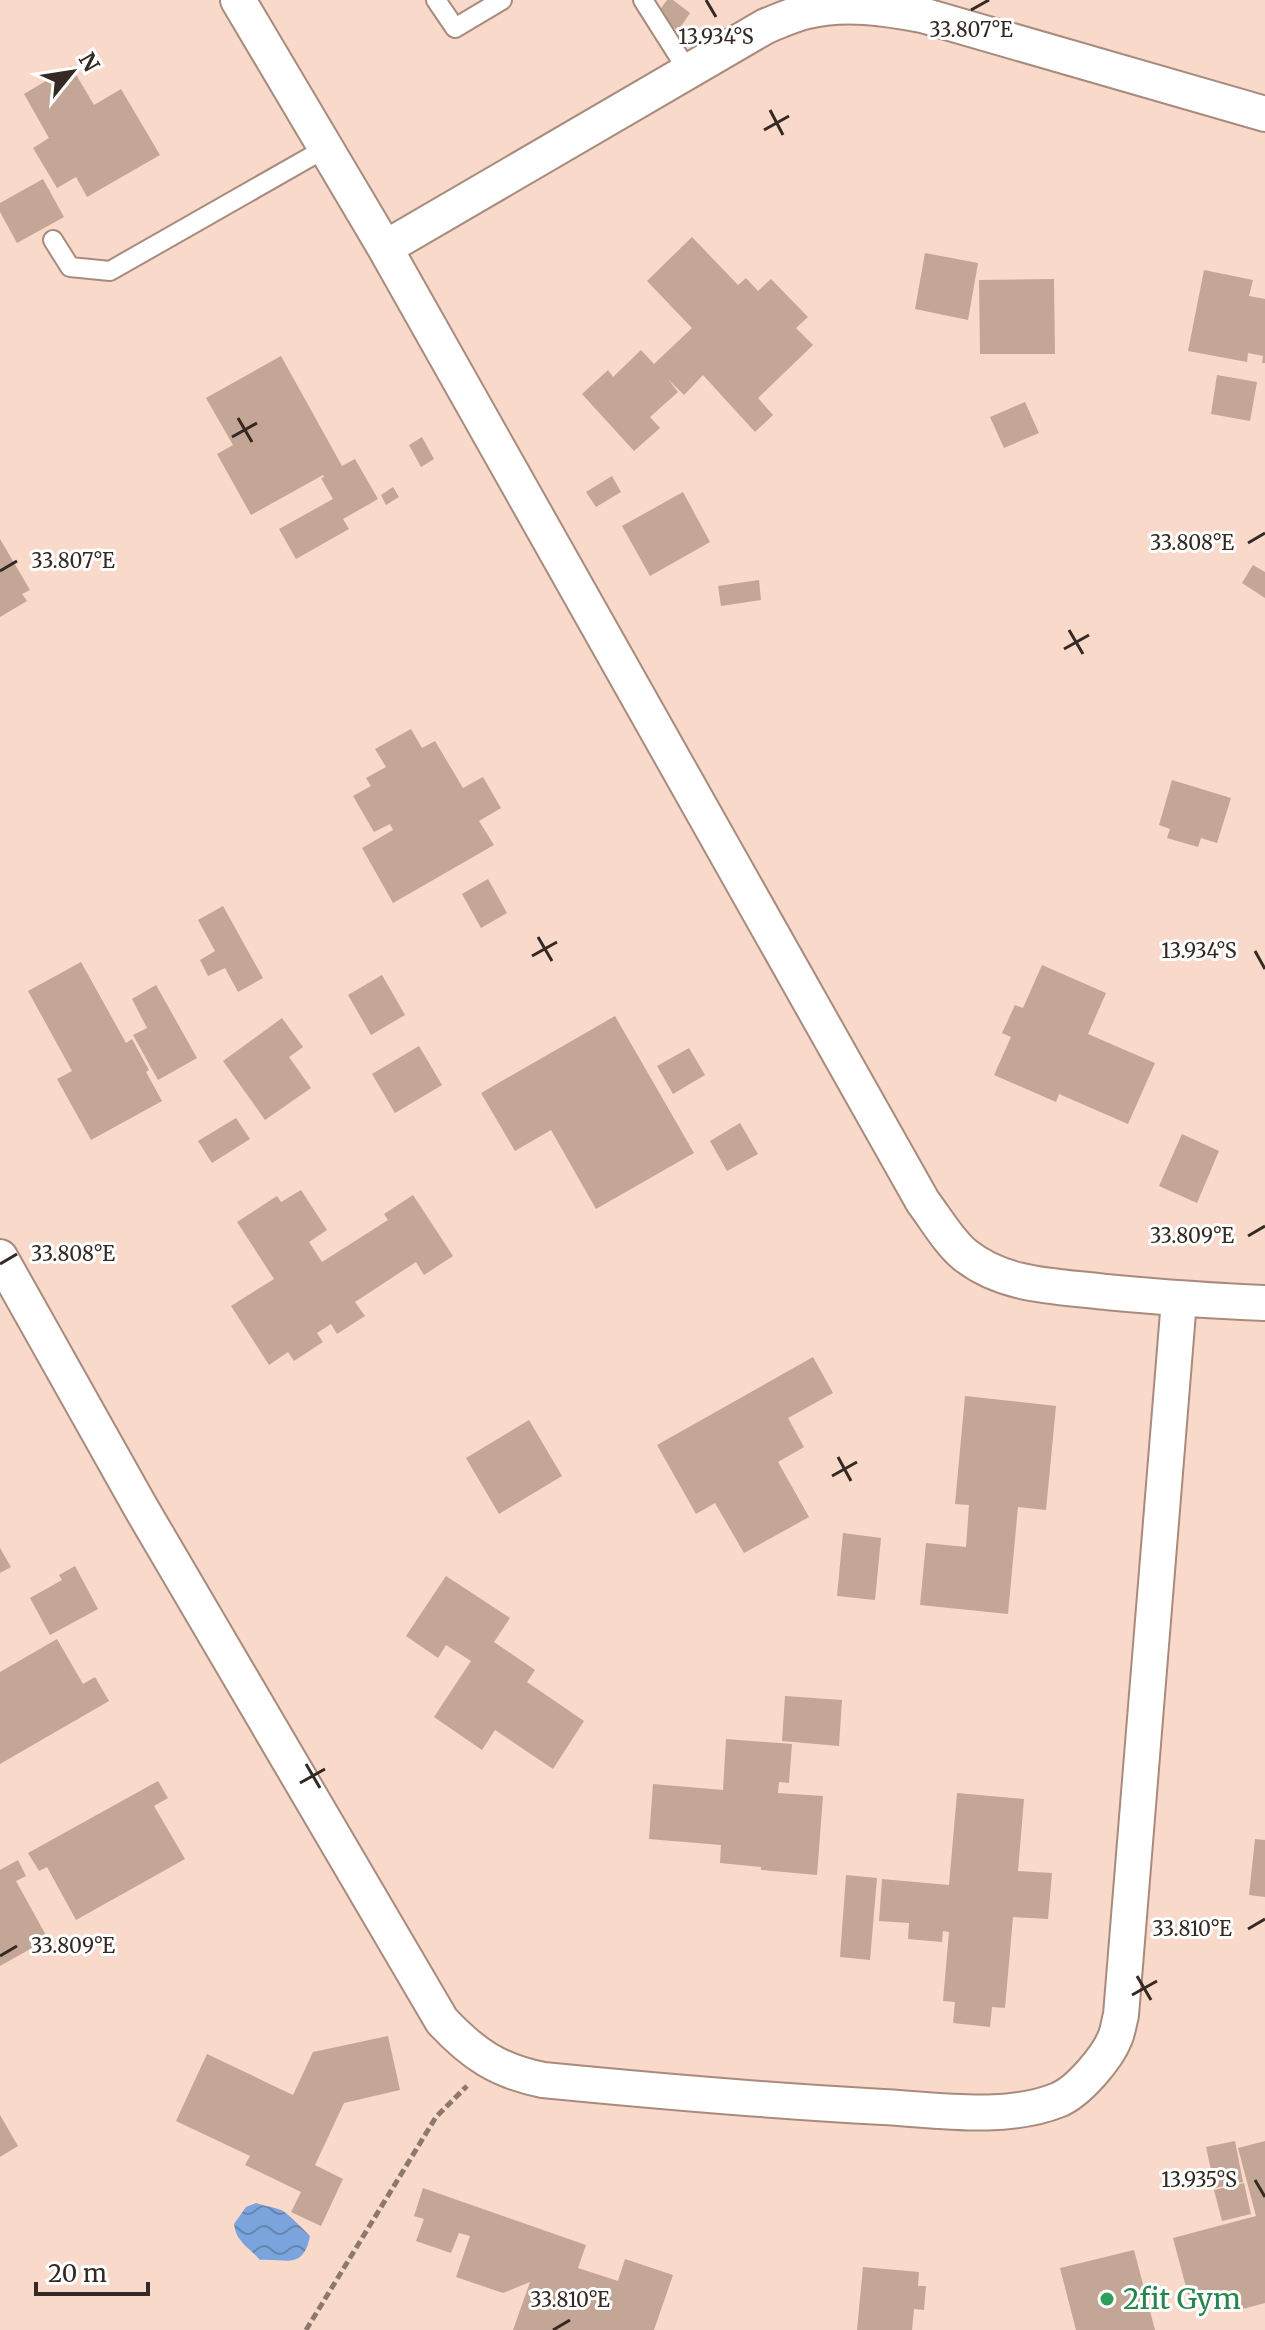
<svg xmlns="http://www.w3.org/2000/svg" width="1265" height="2330" font-family="Merriweather,serif">
<style>
.water{fill:url(#water-waves)}
.building{fill:#c3a695}
.lines{fill:none;stroke-linecap:round;stroke-linejoin:round}
.lane-casing{stroke:#a88b7c;stroke-width:22}
.street-casing{stroke:#a88b7c;stroke-width:38}
.path{stroke:#8d786e;stroke-width:5;stroke-dasharray:8 4;stroke-linecap:butt}
.lane{stroke:#fff;stroke-width:18}
.street{stroke:#fff;stroke-width:34}
.ticks{fill:none;stroke:#352923;stroke-width:3}
.leisure-dot{fill:#2e9e5b;stroke:#fff;stroke-width:3}
.labels{text-anchor:middle;dominant-baseline:central;stroke-width:6;stroke-linejoin:round;paint-order:stroke}
.leisure-label{font-size:28px;fill:#27864d;stroke:#fff;text-anchor:start}
.ticks-label{font-size:20px;text-anchor:middle;fill:#352923;stroke:#fff;stroke-width:6;stroke-linejoin:round;paint-order:stroke}
</style>
<defs>
<pattern id="water-waves" width="16" height="10" patternUnits="userSpaceOnUse" patternTransform="scale(2)"><rect width="16" height="10" fill="#7ba4dc"/><path d="M0 5q4-4 8 0t8 0" fill="none" stroke="#6686b2"/></pattern>
</defs>
<rect width="100%" height="100%" fill="#f9d9c9"/>
<!-- water -->
<path class="water" d="M256 2203C264 2206 273 2207 281 2210 288 2213 304 2230 310 2236 303 2271 285 2258 260 2260 250 2248 236 2242 234 2224L246 2207Z"/>
<!-- building -->
<path class="building" d="M667 0H673L690 13 678 31 656 15Z
M71 66 94 105 121 89 160 155 87 197 76 177 57 188 33 148 49 138 24 94Z
M43 179 64 217 17 243 0 212V203Z
M692 237 738 285 746 278 758 291 771 279 808 317 796 328 813 345 758 398 773 415 755 432 703 375 684 395 668 379 678 392 650 417 660 428 634 451 582 394 608 370 613 377 641 350 654 364 692 328 647 281Z
M925 253 978 263 968 320 915 309Z
M1204 270 1253 280 1249 296 1265 299V363H1262L1263 356 1248 353 1247 362 1188 351Z
M1054 279 1055 354H980L979 280Z
M281 356 342 466 355 459 378 499 343 519 349 529 296 559 279 529 333 499 321 478 324 477 323 475 251 515 217 454 233 445 206 398Z
M1217 375 1257 382 1250 421 1211 414Z
M1025 402 1039 433 1004 448 990 417Z
M422 437 434 459 421 467 409 445Z
M612 476 621 492 596 507 586 492Z
M393 487 399 497 386 505 381 495Z
M683 492 710 542 650 576 622 526Z
M0 539 30 590 22 594 27 601 0 617Z
M1253 565 1265 572V598L1242 583Z
M759 580 761 600 721 606 718 586Z
M411 729 422 748 435 741 463 788 483 777 501 808 479 821 494 845 393 903 362 848 393 830 390 824 374 832 353 796 371 786 366 778 386 767 375 749Z
M1172 780 1231 798 1217 843 1201 838 1198 847 1167 838 1170 829 1159 825Z
M488 879 507 913 481 928 462 894Z
M223 906 263 978 238 992 225 968 208 976 200 960 215 951 198 920Z
M81 962 126 1043 132 1039 149 1070 146 1072 162 1101 91 1140 57 1079 72 1071 28 991Z
M1042 965 1106 993 1088 1034 1155 1063 1128 1124 1059 1094 1056 1102 994 1075 1011 1037 1002 1033 1015 1005 1023 1008Z
M382 975 405 1015 371 1035 348 995Z
M156 985 197 1058 158 1080 133 1035 147 1028 132 999Z
M615 1016 694 1153 596 1209 551 1130 515 1151 481 1093Z
M282 1018 303 1047 289 1057 311 1088 265 1120 223 1061Z
M419 1046 442 1085 395 1113 372 1074Z
M689 1048 705 1075 673 1094 657 1066Z
M236 1118 250 1139 212 1163 198 1141Z
M740 1123 758 1154 727 1171 710 1141Z
M1182 1134 1219 1151 1197 1203 1159 1186Z
M301 1190 327 1230 309 1242 322 1262 388 1220 384 1214 413 1195 453 1256 424 1275 416 1262 355 1302 365 1316 337 1334 331 1324 317 1333 323 1342 294 1361 288 1352 269 1365 231 1306 274 1279 237 1222 277 1196 281 1202Z
M813 1357 833 1393 788 1418 804 1447 778 1462 809 1517 744 1553 715 1503 696 1514 657 1445Z
M965 1396 1056 1406 1046 1510 1018 1507 1008 1614 920 1605 926 1543 966 1547 969 1505 955 1504Z
M529 1420 562 1476 499 1514 466 1458Z
M843 1533 881 1538 875 1600 837 1596Z
M0 1548 11 1567 0 1573Z
M75 1566 98 1609 50 1635 30 1598 62 1580 59 1575Z
M446 1576 510 1618 494 1642 535 1670 527 1682 584 1721 553 1769 495 1730 482 1750 434 1717 471 1661 446 1645 438 1658 406 1636Z
M57 1639 83 1684 95 1677 109 1701 0 1764V1672Z
M785 1696 842 1700 839 1746 782 1741Z
M726 1739 792 1744 789 1783 779 1782 778 1793 823 1796 817 1875 761 1870V1867L720 1863 721 1845 649 1839 653 1784 723 1790Z
M158 1781 168 1798 154 1806 185 1859 76 1920 47 1867 39 1871 28 1853Z
M957 1793 1024 1799 1018 1871 1052 1873 1048 1919 1013 1917 1005 2008 992 2007 990 2027 953 2023 955 2002 943 2001 949 1932 943 1931 942 1942 908 1939 909 1923 879 1921 882 1879 949 1885Z
M1255 1839 1265 1840V1897L1249 1895Z
M18 1860 26 1876 16 1881 48 1939 0 1966V1870Z
M846 1875 877 1878 870 1960 840 1957Z
M388 2036 400 2090 344 2103 315 2165 343 2179 321 2226 291 2212 301 2192 245 2165 250 2156 176 2121 207 2054 293 2095 313 2052Z
M0 2115 18 2146 0 2157Z
M1235 2141 1243 2182 1215 2188 1206 2147Z
M1265 2141V2303L1235 2311 1231 2295 1191 2306 1173 2238 1256 2216 1238 2148Z
M1244 2183 1251 2214 1222 2221 1214 2190Z
M423 2188 586 2245 578 2268 618 2281 625 2259 673 2275 654 2330H513L530 2282 503 2293 456 2277 470 2236 459 2233 451 2253 416 2241 424 2219 414 2216Z
M1134 2250 1155 2330H1076L1060 2268Z
M863 2267 919 2272 918 2286H926L924 2310 914 2309 912 2330H857Z"/>
<g class="lines">
<defs>
<path id="lane" d="M436 0 455 28 502 0
M643 0 688 71
M53 240 70 267 110 271 326 148"/>
<path id="street" d="M238 0 385 248 923 1202C936 1219 949 1242 965 1255 1005 1287 1057 1286 1106 1292 1159 1297 1212 1301 1265 1303
M385 248 766 26C779 21 794 14 808 11 845 2 885 8 922 15L1265 114
M0 1257 141 1508 442 2021C473 2054 498 2071 543 2080 656 2091 769 2101 883 2107 938 2110 1006 2121 1058 2100 1078 2092 1107 2058 1115 2038 1118 2031 1119 2022 1121 2015L1179 1300"/>
</defs>
<!-- lane casing -->
<use href="#lane" class="lane-casing"/>
<!-- street casing -->
<use href="#street" class="street-casing"/>
<!-- path -->
<path class="path" d="M306 2330 436 2117 467 2086"/>
<!-- lane -->
<use href="#lane" class="lane"/>
<!-- street -->
<use href="#street" class="street"/>
</g>
<!-- ticks -->
<path class="ticks" d="M706 0 716 17M971 10 989 0M770 110 783 135M764 130 789 116M238 418 252 442M232 437 257 423M1248 543 1265 533M0 571 17 561M1069 630 1083 654M1064 649 1089 635M538 937 552 961M1255 951 1265 969M532 956 557 942M1248 1236 1265 1226M0 1264 17 1254M838 1457 851 1481M832 1476 857 1462M306 1764 320 1788M300 1783 325 1769M1248 1929 1265 1919M0 1956 17 1946M1137 1976 1151 2000M1132 1995 1157 1981M1255 2180 1265 2197M553 2330 570 2320"/>
<!-- markers -->
<circle class="leisure-dot" cx="1107" cy="2299" r="8"/>
<g class="labels">
<!-- leisure labels -->
<g class="leisure-label">
<text x="1123" y="2299">2fit Gym</text>
</g>
</g>
<g class="ticks-label">
<text x="971" y="37">33.807°E</text>
<text x="716" y="44">13.934°S</text>
<text x="1192" y="550">33.808°E</text>
<text x="73" y="568">33.807°E</text>
<text x="1199" y="958">13.934°S</text>
<text x="1192" y="1243">33.809°E</text>
<text x="73" y="1261">33.808°E</text>
<text x="1192" y="1936">33.810°E</text>
<text x="73" y="1953">33.809°E</text>
<text x="1199" y="2187">13.935°S</text>
<text x="570" y="2307">33.810°E</text>
</g>
<!-- north arrow -->
<g transform="translate(72 72) rotate(60)" stroke="#ffffff" stroke-width="6" paint-order="stroke">
<path d="M0-6L14 30L0 20L-14 30Z" fill="#352923"/>
<text y="-12" font-size="22" font-weight="bold" text-anchor="middle" fill="#352923">N</text>
</g>
<!-- scale -->
<path d="M36 2282v12h112v-12" fill="none" stroke="#352923" stroke-width="4"/>
<text x="48" y="2282" font-size="24" fill="#352923" stroke="#ffffff" stroke-width="6" paint-order="stroke">20 m</text>
</svg>
